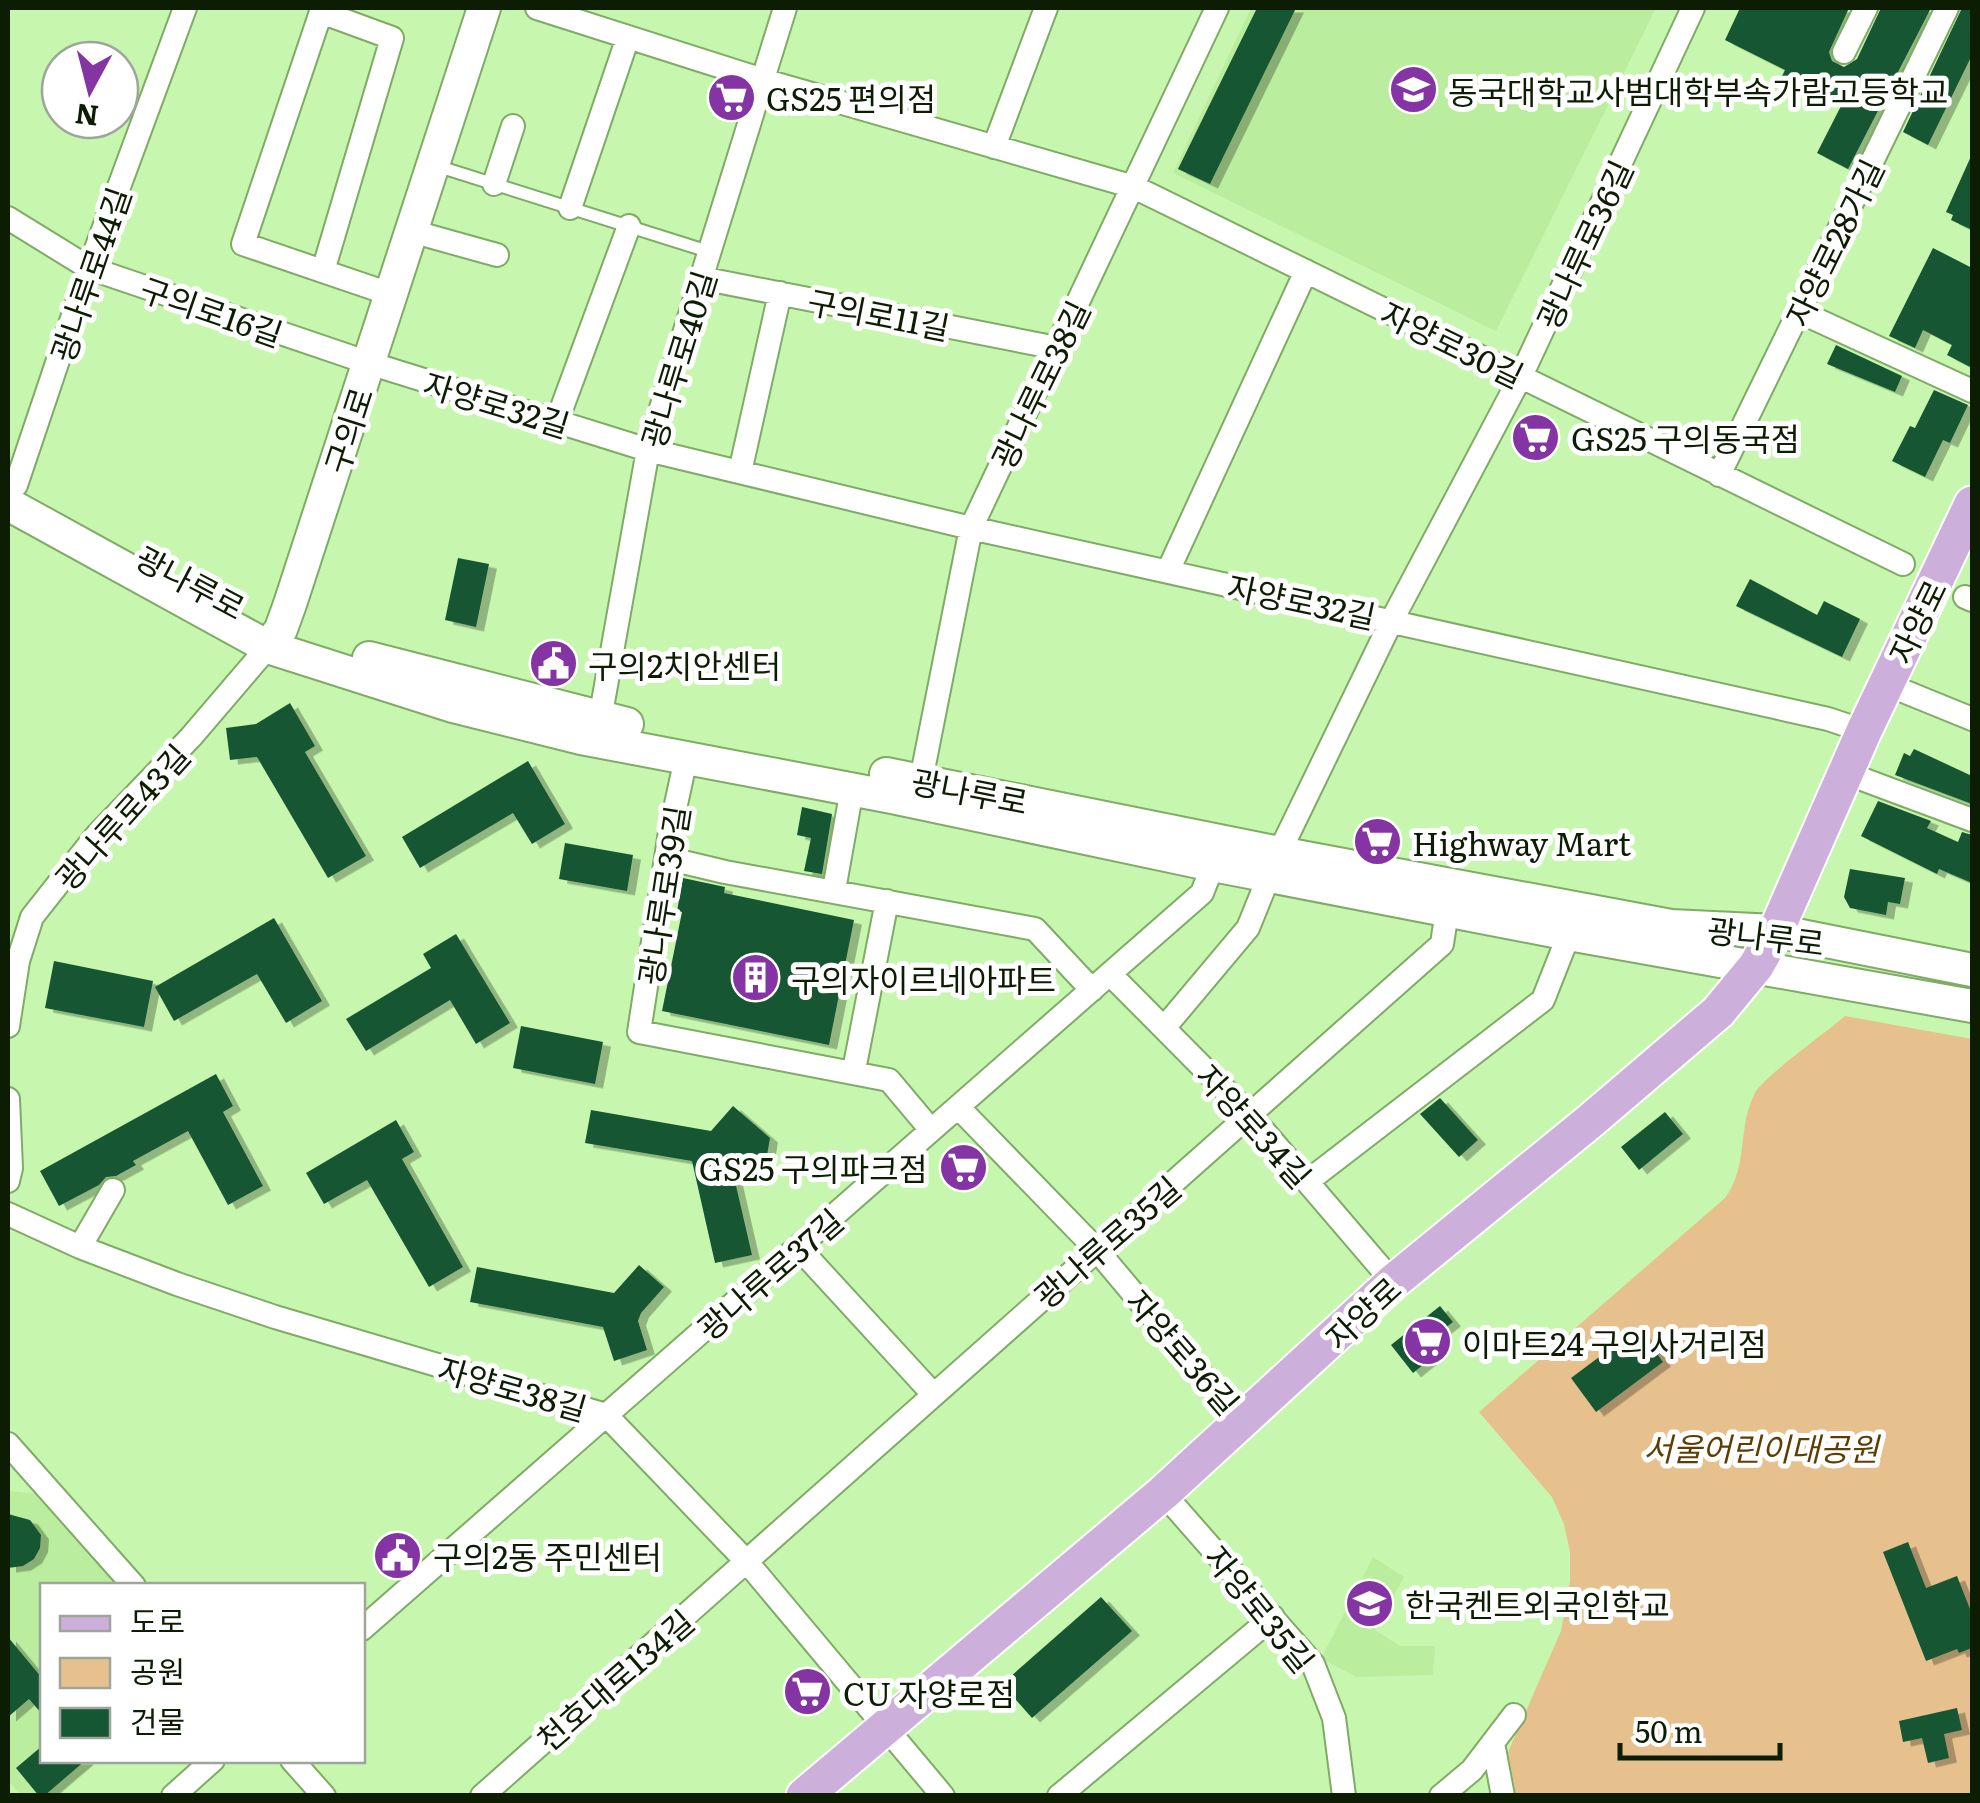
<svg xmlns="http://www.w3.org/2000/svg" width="1980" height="1803" font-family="Literata,'Noto Sans KR',serif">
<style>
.built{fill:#baed9d}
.green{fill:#e7c18d}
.building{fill:#165733;filter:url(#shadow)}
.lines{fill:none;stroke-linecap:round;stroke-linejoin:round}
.lane-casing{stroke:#7fab66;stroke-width:15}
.street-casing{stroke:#7fab66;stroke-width:26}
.secondary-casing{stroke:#7fab66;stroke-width:36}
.primary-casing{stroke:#fff;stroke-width:39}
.lane{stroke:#fff;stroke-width:11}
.street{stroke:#fff;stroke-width:22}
.secondary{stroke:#fff;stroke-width:32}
.primary{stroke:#cdafdb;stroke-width:35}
.labels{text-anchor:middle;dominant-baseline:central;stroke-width:10;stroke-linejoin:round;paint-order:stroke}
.poi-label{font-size:32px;fill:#0c1d03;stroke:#fff;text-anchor:start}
.street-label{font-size:32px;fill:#0c1d03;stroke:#fff}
.park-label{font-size:32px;font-style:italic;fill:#5e3d00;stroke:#fff}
</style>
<defs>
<filter id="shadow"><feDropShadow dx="8" dy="4.5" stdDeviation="0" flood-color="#0004"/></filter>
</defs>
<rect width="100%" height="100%" fill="#c7f7ae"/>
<!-- built -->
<path class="built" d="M1251 8H1656L1496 331 1173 173Z
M8 1491 41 1494 119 1585 42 1586V1760L98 1761 56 1795H21L8 1781Z
M1373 1557 1404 1577 1375 1630 1400 1646H1435L1433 1675 1357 1677 1321 1659Z"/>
<!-- green -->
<path class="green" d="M1845 1016 1972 1039V1795H1516L1508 1752 1561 1631 1570 1581V1552L1564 1524 1552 1497 1479 1412 1725 1198C1749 1166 1737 1126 1755 1093 1763 1077 1828 1031 1845 1016Z"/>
<!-- building -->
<path class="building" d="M1257 8H1296L1210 184 1178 169Z
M1740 8H1849L1829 52 1832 61 1844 67 1857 59 1881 8H1931L1848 169 1817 153 1842 104 1782 76 1785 70 1725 40Z
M1962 8H1972V55L1928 145 1903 132Z
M1972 154V230L1951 220 1953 215 1946 212Z
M1933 248 1972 268V368L1947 355 1952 345 1923 330 1915 348 1889 336Z
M1836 345 1902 376 1895 392 1827 364Z
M1934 390 1968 405 1950 443 1943 440 1925 477 1892 461 1910 426 1915 428Z
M458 558 489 564 476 627 445 620Z
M1750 579 1817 615 1824 601 1860 619 1842 657 1736 606Z
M290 703 315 746 305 752 366 856 328 878 257 757 230 760 226 728 256 724Z
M1914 749 1972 776V804L1895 775 1904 753 1910 756Z
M528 761 565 824 532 844 513 813 420 868 402 837Z
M1878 801 1931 821 1927 828 1958 842 1962 832 1972 835V883L1939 869 1937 874 1861 836Z
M802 807 832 814 822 874 804 871 811 838 797 835Z
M565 843 633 855 627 891 559 879Z
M1850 869 1905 878 1900 904 1888 902 1886 915 1850 908 1844 897Z
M683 878 725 887 724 893 854 920 829 1045 662 1011 682 912 677 911Z
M274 918 322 1001 286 1023 257 974 174 1021 155 987Z
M456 934 510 1023 476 1044 450 1000 366 1051 346 1019 431 968 423 954Z
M54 961 153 981 144 1027 45 1008Z
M521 1026 603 1042 595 1084 513 1068Z
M216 1074 233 1106 223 1112 263 1186 228 1205 188 1131 133 1161 136 1165 116 1176 106 1177 99 1185 59 1206 40 1171Z
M1440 1098 1478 1140 1459 1157 1420 1114Z
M733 1106 770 1138 764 1173 732 1168 752 1255 715 1263 692 1161 585 1143 591 1110 711 1131Z
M1665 1112 1683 1134 1639 1170 1621 1147Z
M396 1120 414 1152 402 1159 463 1267 429 1287 367 1180 324 1204 306 1173Z
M639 1265 664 1287 641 1313 638 1321 647 1350 614 1361 603 1327 470 1302 477 1267 614 1293Z
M1440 1306 1453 1322 1424 1344 1434 1356 1413 1373 1391 1345Z
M1638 1328 1663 1362 1596 1412 1571 1378Z
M8 1514 30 1520 41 1535 40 1548 34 1559 23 1566 8 1568Z
M1908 1542 1926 1588 1957 1576 1972 1614V1648L1959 1653 1957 1649 1926 1661 1883 1552Z
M1101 1597 1132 1631 1032 1718 1002 1684Z
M8 1637 42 1678V1714L29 1699 8 1717Z
M1957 1708 1962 1730 1944 1734 1949 1758 1928 1763 1922 1738 1903 1742 1899 1721Z
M42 1746V1760H86L44 1796H39L16 1768Z"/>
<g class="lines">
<defs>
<path id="lane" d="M437 166 710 252"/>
<path id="street" d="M537 8 763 80 1134 187 1903 564
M1844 52 1866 8
M994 147 1046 8
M494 184 513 126
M570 208 628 37
M8 218 89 268 369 363 648 450 971 528 1828 719 1864 731
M411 231 497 255
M323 271 392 38 321 12 243 244 390 294
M701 278 1057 348
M1800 312 1972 391
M557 421 629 226
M740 472 780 293
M1719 475 1947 8
M16 485 89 268 185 8
M1168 571 1306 271
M1965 597 1972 600
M1886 684 1972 719
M600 719 648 450 785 8
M686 758 670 832 639 1032 889 1080 931 1130
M1846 773 1972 820
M921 780 971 528 1217 8
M1279 853 1392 620 1521 376 1693 8
M666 858 725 872 1035 929 1092 990
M834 890 852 789
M1110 974 1250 1115 1393 1282
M8 1026 18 961 32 917 96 836 191 737 268 647
M1164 1028 1248 928 1269 876
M854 1070 887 901
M8 1099 11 1168 8 1181
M958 1107 1096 1249 1215 1391 1245 1420
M1308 1181 1543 1000 1569 934
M8 1214 80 1247 177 1284 275 1317 606 1415 747 1562 943 1796
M80 1247 113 1190
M798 1247 933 1394
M8 1444 134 1586
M1163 1493 1313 1664 1334 1718 1344 1796
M362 1629 1202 893 1213 865
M1493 1743 1503 1796
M292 1760 324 1796
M173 1796 213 1760
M482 1796 1442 944 1447 911
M1059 1796 1273 1617
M1441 1796 1472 1770 1514 1715"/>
<path id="secondary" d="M8 504 268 647 453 706 581 738 892 797 1213 865 1569 934 1972 1006
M268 647 281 629 290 604 484 8
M369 658 627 724
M886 774 1279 853 1671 926 1776 931 1972 970"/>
<path id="primary" d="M804 1796 1163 1493 1393 1282 1589 1122 1718 1012 1756 966 1776 931 1864 731 1972 504"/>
</defs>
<!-- lane casing -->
<use href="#lane" class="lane-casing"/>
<!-- street casing -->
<use href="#street" class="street-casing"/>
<!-- secondary casing -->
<use href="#secondary" class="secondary-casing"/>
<!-- primary casing -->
<use href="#primary" class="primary-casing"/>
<!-- lane -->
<use href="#lane" class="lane"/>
<!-- street -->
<use href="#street" class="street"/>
<!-- secondary -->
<use href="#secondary" class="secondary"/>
<!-- primary -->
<use href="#primary" class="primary"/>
</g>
<!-- icons -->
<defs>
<symbol id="school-disc" viewBox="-11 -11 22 22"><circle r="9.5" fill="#8534a4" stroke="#fff"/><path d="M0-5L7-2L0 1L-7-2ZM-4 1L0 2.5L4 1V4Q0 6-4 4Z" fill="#fff"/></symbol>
<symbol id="supermarket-disc" viewBox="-11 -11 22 22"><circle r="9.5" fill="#8534a4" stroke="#fff"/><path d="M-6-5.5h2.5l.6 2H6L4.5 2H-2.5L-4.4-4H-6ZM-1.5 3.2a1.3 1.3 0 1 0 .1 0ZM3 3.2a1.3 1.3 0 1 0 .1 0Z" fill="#fff"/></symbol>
<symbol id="civic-disc" viewBox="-11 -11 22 22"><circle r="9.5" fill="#8534a4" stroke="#fff"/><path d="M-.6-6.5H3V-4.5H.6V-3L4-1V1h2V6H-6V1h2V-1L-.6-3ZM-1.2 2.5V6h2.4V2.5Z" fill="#fff"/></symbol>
<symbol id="building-disc" viewBox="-11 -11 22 22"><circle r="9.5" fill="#8534a4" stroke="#fff"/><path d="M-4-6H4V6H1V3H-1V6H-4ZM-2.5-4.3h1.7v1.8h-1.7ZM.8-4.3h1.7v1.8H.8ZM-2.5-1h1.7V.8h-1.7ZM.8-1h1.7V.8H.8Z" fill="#fff"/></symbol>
</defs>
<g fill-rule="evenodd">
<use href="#school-disc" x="1386" y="62" width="55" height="55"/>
<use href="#supermarket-disc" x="704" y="70" width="55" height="55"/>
<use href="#supermarket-disc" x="1508" y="410" width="55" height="55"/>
<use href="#civic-disc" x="526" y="636" width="55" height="55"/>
<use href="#supermarket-disc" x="1350" y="814" width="55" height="55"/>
<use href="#building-disc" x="728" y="950" width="55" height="55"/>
<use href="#supermarket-disc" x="936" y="1140" width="55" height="55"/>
<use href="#supermarket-disc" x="1400" y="1314" width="55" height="55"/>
<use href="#civic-disc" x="370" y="1528" width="55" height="55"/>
<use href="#school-disc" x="1342" y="1576" width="55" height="55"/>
<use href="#supermarket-disc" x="780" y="1664" width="55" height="55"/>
</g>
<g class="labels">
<!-- poi labels -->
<g class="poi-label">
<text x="1448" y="90">동국대학교사범대학부속가람고등학교</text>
<text x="766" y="97">GS25 편의점</text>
<text x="1571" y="437">GS25 구의동국점</text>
<text x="588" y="664">구의2치안센터</text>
<text x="1412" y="842">Highway Mart</text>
<text x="791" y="978">구의자이르네아파트</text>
<text x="928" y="1167" text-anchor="end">GS25 구의파크점</text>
<text x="1462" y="1342">이마트24 구의사거리점</text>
<text x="433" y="1555">구의2동 주민센터</text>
<text x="1405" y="1603">한국켄트외국인학교</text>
<text x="843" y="1692">CU 자양로점</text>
</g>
<!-- street labels -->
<g class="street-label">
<text transform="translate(1833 242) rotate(-64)">자양로28가길</text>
<text transform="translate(1583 244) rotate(-65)">광나루로36길</text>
<text transform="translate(89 274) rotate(-71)">광나루로44길</text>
<text transform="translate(212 310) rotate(19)">구의로16길</text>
<text transform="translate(879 313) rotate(11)">구의로11길</text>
<text transform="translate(1453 343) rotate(26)">자양로30길</text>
<text transform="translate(677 359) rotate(-73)">광나루로40길</text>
<text transform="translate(1039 384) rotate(-64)">광나루로38길</text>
<text transform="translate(497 403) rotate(17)">자양로32길</text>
<text transform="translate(347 430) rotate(-72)">구의로</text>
<text transform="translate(191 581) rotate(28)">광나루로</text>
<text transform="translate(1302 600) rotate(12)">자양로32길</text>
<text transform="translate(1916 621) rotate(-64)">자양로</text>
<text transform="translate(970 790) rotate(11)">광나루로</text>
<text transform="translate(121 816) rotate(-48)">광나루로43길</text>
<text transform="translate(662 895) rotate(-81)">광나루로39길</text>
<text transform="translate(1766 935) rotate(7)">광나루로</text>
<text transform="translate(1255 1125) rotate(48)">자양로34길</text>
<text transform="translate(1106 1241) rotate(-41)">광나루로35길</text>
<text transform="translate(769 1273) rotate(-41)">광나루로37길</text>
<text transform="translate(1362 1312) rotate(-43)">자양로</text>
<text transform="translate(1184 1351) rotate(49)">자양로36길</text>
<text transform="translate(513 1387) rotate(16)">자양로38길</text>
<text transform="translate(1261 1608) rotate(51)">자양로35길</text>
<text transform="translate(614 1679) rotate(-41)">천호대로134길</text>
</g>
<!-- park labels -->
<g class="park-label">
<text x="1761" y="1447">서울어린이대공원</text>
</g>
</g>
<!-- border -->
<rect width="1980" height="1803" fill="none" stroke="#0c1d03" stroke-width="20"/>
<!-- legend -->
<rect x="40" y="1583" width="325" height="180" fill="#ffffff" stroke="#9ea59a" stroke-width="2.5"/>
<rect x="60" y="1616" width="50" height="15" fill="#cdafdb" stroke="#9ea59a" stroke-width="2.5"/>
<text x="130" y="1633" font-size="30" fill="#0c1d03">도로</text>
<rect x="60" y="1658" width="50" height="30" fill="#e7c18d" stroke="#9ea59a" stroke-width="2.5"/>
<text x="130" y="1683" font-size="30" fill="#0c1d03">공원</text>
<rect x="60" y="1708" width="50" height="30" fill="#165733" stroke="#9ea59a" stroke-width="2.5"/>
<text x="130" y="1733" font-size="30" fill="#0c1d03">건물</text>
<!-- north arrow -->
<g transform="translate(90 90) rotate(187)"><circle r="48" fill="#ffffff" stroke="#9ea59a" stroke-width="2.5"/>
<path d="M0-8L18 38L0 25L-18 38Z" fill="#8534a4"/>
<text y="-15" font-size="28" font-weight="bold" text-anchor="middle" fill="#0c1d03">N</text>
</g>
<!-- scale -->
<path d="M1620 1743v15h160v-15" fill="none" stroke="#0c1d03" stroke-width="5"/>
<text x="1635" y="1743" font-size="30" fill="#0c1d03" stroke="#ffffff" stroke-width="8" paint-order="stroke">50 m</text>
</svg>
